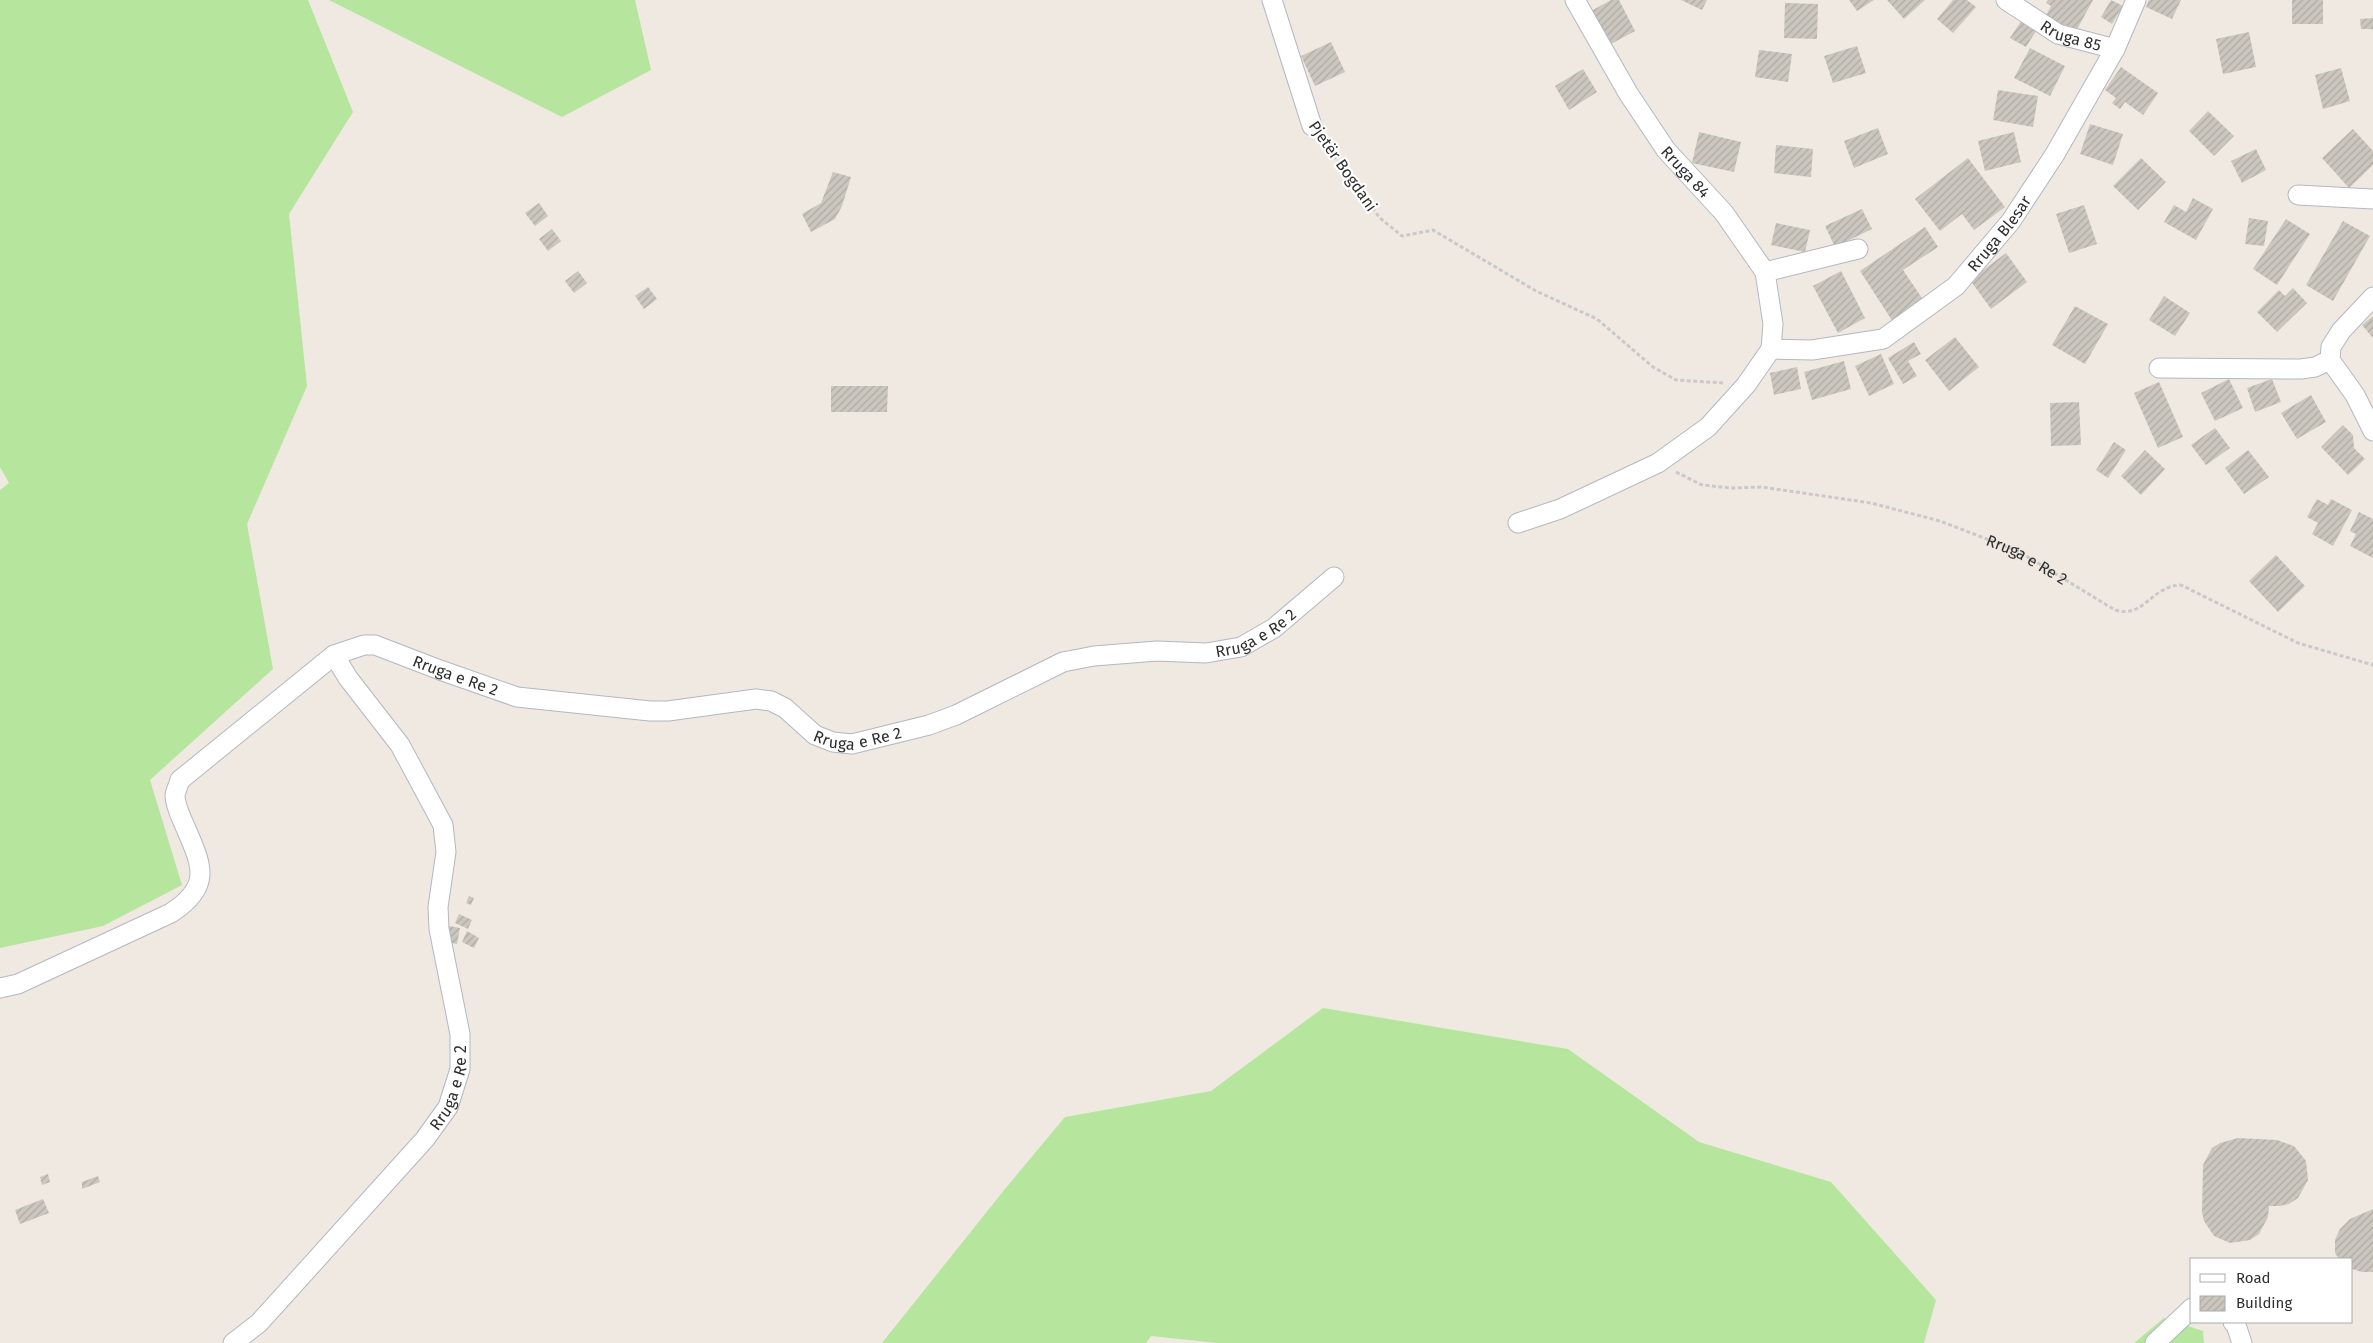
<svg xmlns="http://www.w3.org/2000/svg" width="2373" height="1343" font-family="'Fira Sans',sans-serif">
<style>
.grass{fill:#b6e59e}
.building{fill:url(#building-hatch)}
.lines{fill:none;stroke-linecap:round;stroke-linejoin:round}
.street-casing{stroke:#b4b7c1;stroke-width:21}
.path{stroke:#c9c9c9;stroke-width:3;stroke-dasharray:4 2.5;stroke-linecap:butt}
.street{stroke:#fff;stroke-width:19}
.labels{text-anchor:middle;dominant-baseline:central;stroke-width:4.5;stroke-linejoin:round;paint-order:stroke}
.street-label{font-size:16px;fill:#2e2e2e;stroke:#fff}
</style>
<defs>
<pattern id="building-hatch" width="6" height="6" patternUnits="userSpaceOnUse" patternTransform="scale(1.25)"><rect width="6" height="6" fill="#cbc7bf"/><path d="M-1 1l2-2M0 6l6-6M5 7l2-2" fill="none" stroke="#afaba4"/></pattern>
</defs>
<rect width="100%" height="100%" fill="#efe9e1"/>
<!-- grass -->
<path class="grass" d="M0 0H308L353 112 289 214 307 386 247 524 273 669 150 780 182 885 103 926 0 948V490L9 483 0 467Z
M329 0H635L651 70 562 117Z
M1323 1008 1568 1049 1699 1142 1831 1182 1936 1300 1924 1343H1217L1151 1336 1146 1343H882L1005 1189 1065 1117 1211 1091Z
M2164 1318 2203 1331 2204 1343H2134Z"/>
<!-- building -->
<path class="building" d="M1611 0H1619L1635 31 1609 45 1591 11Z
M1681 0H1707L1702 10Z
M1849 0H1874L1857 11Z
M1887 0H1925L1904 19Z
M1953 0H1967L1976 7 1953 33 1937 19Z
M2048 0H2093L2075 33 2045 17 2051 6 2046 3Z
M2111 0 2123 6 2112 24 2101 17Z
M2149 0H2181L2172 19 2146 7Z
M2292 0H2323V24H2292Z
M1785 3 1818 4 1817 39 1784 38Z
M2373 18V29H2361L2360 19Z
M2021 21 2036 31 2026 47 2010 38Z
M2249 32 2256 67 2223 74 2216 39Z
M1331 42 1345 72 1315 86 1301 56Z
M1857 46 1866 73 1833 83 1824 56Z
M2030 48 2065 66 2050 96 2014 78Z
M1759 50 1792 54 1788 82 1755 77Z
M2121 67 2158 93 2143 115 2125 102 2120 109 2112 103 2116 98 2105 90Z
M2341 68 2350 101 2323 109 2315 75Z
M1583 69 1597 92 1569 110 1555 86Z
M1998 90 2038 96 2033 127 1993 120Z
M2208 111 2234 136 2214 156 2189 131Z
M2090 124 2123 134 2113 165 2080 154Z
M1878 128 1888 154 1854 168 1844 141Z
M2353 129 2373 151V165L2349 188 2322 158Z
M1699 132 1741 142 1734 172 1692 163Z
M2014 132 2021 162 1985 171 1978 141Z
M1776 145 1813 149 1811 177 1774 173Z
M2256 149 2266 170 2242 183 2231 161Z
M1968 158 2005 207 1974 230 1962 214 1940 231 1915 199Z
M2141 158 2166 182 2138 210 2113 186Z
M833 172 851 177 842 206 835 219 811 232 802 214 821 203Z
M2193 198 2213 209 2196 240 2164 222 2174 205 2186 212Z
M539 203 548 216 535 226 525 213Z
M2084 205 2097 244 2069 253 2056 214Z
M1862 209 1872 229 1835 247 1825 226Z
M2249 218 2268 221 2264 246 2245 244Z
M2286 219 2310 234 2277 285 2253 269Z
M2343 221 2370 236 2333 301 2306 285Z
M1776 223 1810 230 1805 252 1771 245Z
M1925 227 1938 247 1903 270 1924 301 1893 322 1860 271Z
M552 229 561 241 548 251 539 239Z
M2006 253 2027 282 1991 309 1970 280Z
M578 271 587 283 574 293 565 281Z
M1841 271 1865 318 1838 333 1813 286Z
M648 287 657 299 644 309 635 296Z
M2293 288 2307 303 2277 332 2257 312 2279 290 2285 296Z
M2164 296 2190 313 2175 336 2149 320Z
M2075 306 2108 324 2085 364 2052 345Z
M2373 316V338L2362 325Z
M1955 337 1979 367 1949 391 1925 360Z
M1914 342 1921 354 1908 361 1917 376 1903 384 1888 358Z
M1881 354 1894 384 1869 396 1855 366Z
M1844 361 1851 389 1812 400 1804 372Z
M1797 367 1801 389 1774 395 1770 373Z
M2229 379 2243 408 2215 421 2201 393Z
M2272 379 2281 402 2255 412 2247 388Z
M2159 382 2183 437 2158 448 2134 393Z
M831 386H888L887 412H831Z
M2311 395 2326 422 2297 439 2281 413Z
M2079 402 2081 445 2051 446 2050 403Z
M2343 425 2353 435 2354 448 2365 459 2348 475 2321 447Z
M2215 428 2230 448 2206 465 2191 445Z
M2114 442 2126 450 2108 478 2096 470Z
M2145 450 2165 469 2141 495 2121 476Z
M2248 450 2269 477 2244 494 2225 468Z
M2317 499 2328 505 2331 499 2352 510 2333 546 2312 534 2318 523 2307 517Z
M2359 512 2373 519V558L2350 546 2356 534 2350 531Z
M2276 555 2305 586 2278 612 2249 581Z
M469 896 474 898 471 905 466 903Z
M459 914 472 920 468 929 455 923Z
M449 926 460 928 457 944 446 942Z
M467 931 479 938 474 948 462 942Z
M2238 1138 2277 1140 2294 1146 2306 1161 2308 1180 2298 1198 2289 1204 2279 1206H2269L2268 1217 2259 1234 2250 1240 2230 1243 2214 1236 2204 1221 2202 1212 2203 1165 2212 1148 2220 1143Z
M48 1174 50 1182 42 1185 40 1177Z
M98 1176 100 1182 82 1189V1182Z
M43 1199 49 1213 20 1224 15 1210Z
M2373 1209V1272H2362L2352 1269V1259H2339L2335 1253V1240L2340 1229 2350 1219Z"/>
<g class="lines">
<defs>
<g id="street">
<path d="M1272 0 1312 126"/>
<path id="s2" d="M1575 0 1628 93 1666 150 1724 213 1765 272 1773 324 1771 349"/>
<path id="s3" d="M2006 0 2058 34 2115 49"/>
<path d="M2298 195 2373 199"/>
<path d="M1765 272 1858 249"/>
<path d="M2373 297 2341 331 2331 347 2330 360 2355 395 2373 431"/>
<path id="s4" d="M1771 349 1812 350 1883 339 1956 286 2011 221 2055 154 2115 49 2136 0"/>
<path d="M2159 368 2301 369 2315 367 2330 360"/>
<path d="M1518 523 1560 509 1658 463 1708 427 1746 385 1771 349"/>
<path id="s5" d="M0 988 18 984 171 913C214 885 201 864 184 824 180 815 175 805 175 795 176 790 179 784 180 780L334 655 364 645H375L440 670 517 697 650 711H668L756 699 771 701 785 708 815 735 833 742 852 744 929 725 956 715 1063 662 1094 656 1157 651 1206 653 1241 647 1274 628 1334 577"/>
<path d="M2233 1322 2236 1325 2242 1343"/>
<path id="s6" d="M233 1343 259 1323 425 1139 448 1107 460 1069V1034L439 929 438 907 446 852 443 825 400 745 348 678 334 655"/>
<path d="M2155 1343 2192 1308"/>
</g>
</defs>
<!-- street casing -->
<use href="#street" class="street-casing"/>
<!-- path -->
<g class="path">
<path d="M1322 140 1380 218 1402 236 1433 230 1536 291 1597 319 1653 367 1676 380 1723 383"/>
<path id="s1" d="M1676 472 1702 485 1732 488 1762 487 1871 503 1940 521 2018 551 2115 610C2144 619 2151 586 2181 585L2298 643 2373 665"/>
</g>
<!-- street -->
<use href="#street" class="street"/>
</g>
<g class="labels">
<!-- street labels -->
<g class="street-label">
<text stroke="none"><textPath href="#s3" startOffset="75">Rruga 85</textPath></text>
<text transform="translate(1343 166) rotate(55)">Pjetër Bogdani</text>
<text stroke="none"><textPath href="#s2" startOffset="205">Rruga 84</textPath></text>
<text stroke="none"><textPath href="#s4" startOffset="271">Rruga Blesar</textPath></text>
<text stroke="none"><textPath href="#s1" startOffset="366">Rruga e Re 2</textPath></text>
<text stroke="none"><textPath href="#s5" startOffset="1505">Rruga e Re 2</textPath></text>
<text stroke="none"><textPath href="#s5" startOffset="664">Rruga e Re 2</textPath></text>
<text stroke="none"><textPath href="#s5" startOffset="1085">Rruga e Re 2</textPath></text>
<text stroke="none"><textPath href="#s6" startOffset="339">Rruga e Re 2</textPath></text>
</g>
</g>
<!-- legend -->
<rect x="2190" y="1258" width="162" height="65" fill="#ffffff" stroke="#ababab"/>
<rect x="2200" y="1274" width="25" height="8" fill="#ffffff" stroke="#ababab"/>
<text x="2236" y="1283" font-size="15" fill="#2e2e2e">Road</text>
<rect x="2200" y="1296" width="25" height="15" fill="url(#building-hatch)" stroke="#ababab"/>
<text x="2236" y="1308" font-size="15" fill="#2e2e2e">Building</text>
</svg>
